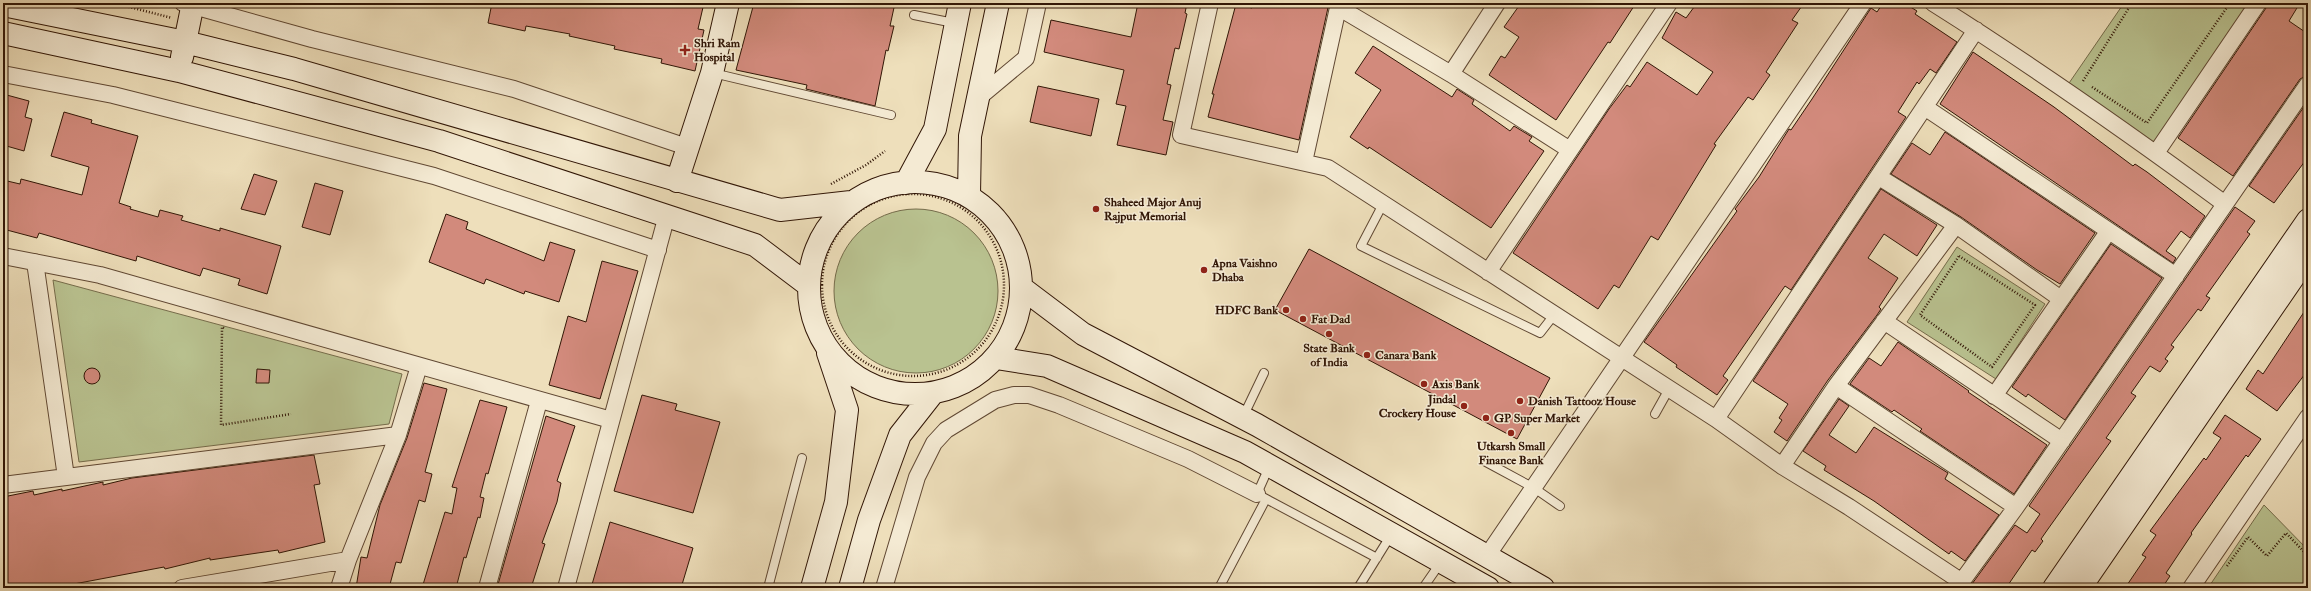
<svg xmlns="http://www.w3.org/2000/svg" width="2311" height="591" font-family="'IM FELL Double Pica',serif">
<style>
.green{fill:#b9c290;stroke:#756c4b}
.building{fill:#d28a7c;stroke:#311606}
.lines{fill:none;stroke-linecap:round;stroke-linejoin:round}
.lane-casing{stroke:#604833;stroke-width:10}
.street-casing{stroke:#604833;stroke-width:18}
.secondary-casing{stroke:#311606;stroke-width:24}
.path{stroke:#311606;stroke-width:2.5;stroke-dasharray:1 2;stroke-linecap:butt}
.lane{stroke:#f4ead3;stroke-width:8}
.street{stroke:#f4ead3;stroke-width:16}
.secondary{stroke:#f4ead3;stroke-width:22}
.poi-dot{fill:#8f2418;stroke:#f4ead3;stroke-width:1.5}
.labels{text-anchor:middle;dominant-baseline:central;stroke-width:3;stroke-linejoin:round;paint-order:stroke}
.poi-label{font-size:12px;font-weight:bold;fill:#311606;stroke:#f4ead3;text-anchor:start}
</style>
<rect width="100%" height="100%" fill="#eedfbb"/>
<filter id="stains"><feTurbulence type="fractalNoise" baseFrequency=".005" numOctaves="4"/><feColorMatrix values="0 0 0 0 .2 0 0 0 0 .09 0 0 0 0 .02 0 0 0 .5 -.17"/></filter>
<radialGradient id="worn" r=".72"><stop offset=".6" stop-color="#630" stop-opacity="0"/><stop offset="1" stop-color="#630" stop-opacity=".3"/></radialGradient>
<!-- green -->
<path class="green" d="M2124 3H2253L2156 146 2067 86Z
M834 291a82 82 0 1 1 164 0a82 82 0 1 1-164 0Z
M1957 247 2045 304 1996 379 1907 322Z
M53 280 402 374 389 424 79 462Z
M2264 505 2308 550V588H2208Z"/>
<!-- building -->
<path class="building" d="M492 3H704L698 29 704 30 695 71 661 63 662 59 614 49 615 46 569 36 570 34 526 26 525 31 488 23Z
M754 3H895L890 26H894L888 51 886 50 875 106 806 89 807 85 736 70Z
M1138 3H1187L1185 13 1187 14 1179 49 1175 48 1167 84 1171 85 1163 120 1173 122 1166 155 1117 145 1126 106 1116 104 1124 70 1044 52 1051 20 1131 37Z
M1253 3H1329L1299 140 1208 117 1214 94H1212L1236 4 1252 8Z
M1521 3H1636L1610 43 1608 42 1556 120 1489 75 1501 56 1505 58 1519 37 1504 27Z
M1697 3H1804L1792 20 1798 23 1766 72 1770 75 1753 100 1748 97 1714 144 1716 145 1658 240 1651 236 1619 288 1614 285 1598 309 1513 253 1609 109 1627 85 1630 87 1647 62 1697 95 1713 72 1662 38 1676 12 1686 18Z
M1883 3H1904L1917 11 1915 14 1957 42 1936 73 1930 69 1919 84 1917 82 1898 112 1906 117 1791 290 1785 286 1723 376 1728 380 1717 395 1676 367 1677 365 1644 342 1737 211 1735 209 1759 177 1789 129 1791 130 1812 99 1871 8 1877 12Z
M2267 3H2300L2289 21 2308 34V75L2300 79 2233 176 2178 138 2266 8Z
M1373 46 1452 97 1457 89 1474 100 1472 104 1510 131 1514 126 1532 137 1529 141 1544 151 1491 228 1369 147 1368 149 1350 137 1381 90 1355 73Z
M1973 52 2054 107 2133 166 2135 164 2147 172 2205 216 2190 238 2181 231 2166 251 2176 258 2173 263 1940 104Z
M1038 86 1099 99 1091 136 1030 122Z
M3 94 29 101 25 117 32 119 24 151 3 145Z
M2308 101V157L2274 203 2249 186Z
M64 112 92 120 91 123 138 136 119 203 131 207 130 209 158 217 160 210 183 216 181 220 220 231V228L281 246 267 294 238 285 240 279 203 268 200 276 137 256 136 261 39 233 37 238 3 229V180L20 184 21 179 82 195 89 167 51 156Z
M1945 132 2095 233 2060 284 2037 270 1961 217 1891 174 1912 143 1930 155Z
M254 174 277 181 265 215 241 209Z
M315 183 343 191 330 235 302 227Z
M1881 189 1937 225 1917 256 1884 234 1868 258 1898 278 1879 307 1881 309 1877 315 1828 380 1787 441 1774 432 1782 420 1779 418 1788 404 1753 381Z
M2235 207 2255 221 2247 232 2250 234 2206 296 2210 298 2201 311 2198 309 2171 345 2174 347 2165 359 2168 361 2160 372 2150 366 2131 393 2136 396 2106 438 2111 441 2048 529 2041 539 2043 541 2035 552 2032 550 2006 588H1969L2015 525 2027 533 2040 514 2029 506Z
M446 214 468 222 466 229 544 261 550 242 575 250 559 302 525 291 524 294 486 279 484 284 429 262Z
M2111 244 2162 278 2065 420 2028 394 2026 397 2012 387Z
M1309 249 1550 378 1517 439 1275 310Z
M602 261 638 271 600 399 549 385 568 316 586 322Z
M2308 306V370L2277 411 2246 389 2258 370 2263 374Z
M1898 342 1969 391 1968 392 2047 445 2014 494 1920 431 1922 429 1894 410 1892 412 1850 384 1869 358 1881 366Z
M84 376a8 8 0 1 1 16 0a8 8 0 1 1-16 0Z
M257 369 270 370 269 383H256Z
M424 383 447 389 425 472 432 474 425 502 419 500 401 563 396 562 389 588H356L361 557 367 558 380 505 407 438Z
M642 395 677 404 675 410 720 422 693 513 614 491Z
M1839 399 1849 406 1829 435 1856 453 1874 427 1948 473 1945 479 1999 515 1965 561 1951 551 1949 554 1874 501 1824 470 1826 466 1803 451Z
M480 400 507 407 488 474 486 473 480 497 484 498 480 518 478 517 466 558 464 557 456 588H422L445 512 452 514 457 488 452 487Z
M2225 415 2261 439 2248 457 2246 455 2191 533 2192 534 2166 573 2170 576 2162 588H2125L2146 557 2142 555 2156 535 2150 531 2204 458 2206 460 2221 438 2213 433Z
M546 416 575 426 557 481 561 483 557 502 542 543 545 544 531 588H497Z
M314 455 320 484 314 485 325 542 279 553 278 550 210 560V558L165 569 164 567 58 587 57 585 25 588 24 585 3 588V497L33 491 34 495 62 489V491L103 482V485L132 478Z
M610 522 693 548 681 588H591Z"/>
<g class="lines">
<defs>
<path id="lane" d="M914 15 954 23
M713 73 891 115
M1383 204 1361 246 1540 333 1554 315
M1655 414 1669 389
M1243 417 1264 373
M1486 462 1534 488 1560 506
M1269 467 1257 494 1377 558
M768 588 802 458
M1219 588 1266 499
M1358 588 1391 535
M1423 588 1441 562"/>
<path id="street" d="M183 3 312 39 514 89 687 147
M1210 3 1181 135 1328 168 1716 419 1782 466 1849 507 1962 582
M1933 3C2033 66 2130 134 2225 204
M1338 7 1451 74 1570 150
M3 74 113 95 434 176 658 250
M1451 74 1497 3
M978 98 1026 58 1038 3
M1926 108 2176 276
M2156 153 2258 3
M1304 162 1339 3
M1879 177 1956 225 2061 299
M3 256 100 275 611 420
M35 262 66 477
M1488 272 1669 3
M1884 321 2062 441
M1836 386 2016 507
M1994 396 2108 232
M1716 419 1976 30
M1782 466 1836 386 1956 225
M3 485 398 435
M1487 556 1863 3
M182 588 348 560
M339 588 348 560 398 435 419 366
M487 588 539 401
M566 588 667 215
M884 588 917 477 934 443 946 430 995 400 1014 395H1029L1059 405 1188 459 1257 494
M1957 588 2016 507 2308 84
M2191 588 2308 417"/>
<path id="secondary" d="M3 5 185 42 294 69 780 210 851 202
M3 33 179 71 439 141 755 245 808 285
M182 57 193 3
M677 181 712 73 728 3
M809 288a106 106 0 1 1 212 0a106 106 0 1 1-212 0Z
M906 183 935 129 960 3
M969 195 970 136 998 3
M1022 288 1083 334 1257 425 1543 588
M996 358 1047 366 1245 452 1488 588
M812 588 836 502 847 410 828 353
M850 588 869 520 900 435 933 393
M2054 588 2308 220
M2080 588 2308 256"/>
</defs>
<!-- lane casing -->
<use href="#lane" class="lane-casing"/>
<!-- street casing -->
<use href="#street" class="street-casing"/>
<!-- secondary casing -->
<use href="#secondary" class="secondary-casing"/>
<!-- path -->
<path class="path" d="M114 3 172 18
M2083 81 2132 3
M2092 87 2147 123 2230 3
M831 184 866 165 885 151
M822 285a91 91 0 1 1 182 0a91 91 0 1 1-182 0Z
M1959 256 2035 305 1992 367 1920 315Z
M224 328 222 327 221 425 291 414
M2227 566 2248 537 2267 556 2286 533 2308 556"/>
<!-- lane -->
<use href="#lane" class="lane"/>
<!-- street -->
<use href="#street" class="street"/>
<!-- secondary -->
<use href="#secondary" class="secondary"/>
</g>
<!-- markers -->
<g class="poi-dot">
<path d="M683 44h4v4h4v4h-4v4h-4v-4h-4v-4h4z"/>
<circle cx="1096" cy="209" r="4"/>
<circle cx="1204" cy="270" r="4"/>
<circle cx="1286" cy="310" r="4"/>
<circle cx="1303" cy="319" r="4"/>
<circle cx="1329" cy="334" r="4"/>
<circle cx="1367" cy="355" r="4"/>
<circle cx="1424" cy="384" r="4"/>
<circle cx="1520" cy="401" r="4"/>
<circle cx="1464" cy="406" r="4"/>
<circle cx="1486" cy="418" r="4"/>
<circle cx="1511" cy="433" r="4"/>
</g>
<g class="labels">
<!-- poi labels -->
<g class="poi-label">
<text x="694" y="43">Shri Ram<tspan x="694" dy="14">Hospital</tspan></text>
<text x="1104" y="202">Shaheed Major Anuj<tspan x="1104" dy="14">Rajput Memorial</tspan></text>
<text x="1212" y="263">Apna Vaishno<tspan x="1212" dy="14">Dhaba</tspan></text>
<text x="1278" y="310" text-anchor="end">HDFC Bank</text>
<text x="1311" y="319">Fat Dad</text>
<text x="1329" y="348" text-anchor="middle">State Bank<tspan x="1329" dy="14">of India</tspan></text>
<text x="1375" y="355">Canara Bank</text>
<text x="1432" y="384">Axis Bank</text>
<text x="1456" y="399" text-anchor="end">Jindal<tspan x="1456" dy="14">Crockery House</tspan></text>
<text x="1528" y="401">Danish Tattooz House</text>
<text x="1494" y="418">GP Super Market</text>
<text x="1511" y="446" text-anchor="middle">Utkarsh Small<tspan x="1511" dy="14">Finance Bank</tspan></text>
</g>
</g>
<!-- margin -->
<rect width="2311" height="591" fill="none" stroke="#eedfbb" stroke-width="16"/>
<rect x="4" y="4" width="2303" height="583" fill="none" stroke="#311606" stroke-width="2"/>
<rect x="8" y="8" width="2295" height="575" fill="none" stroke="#311606"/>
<rect width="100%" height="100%" filter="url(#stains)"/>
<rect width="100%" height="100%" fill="url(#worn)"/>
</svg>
